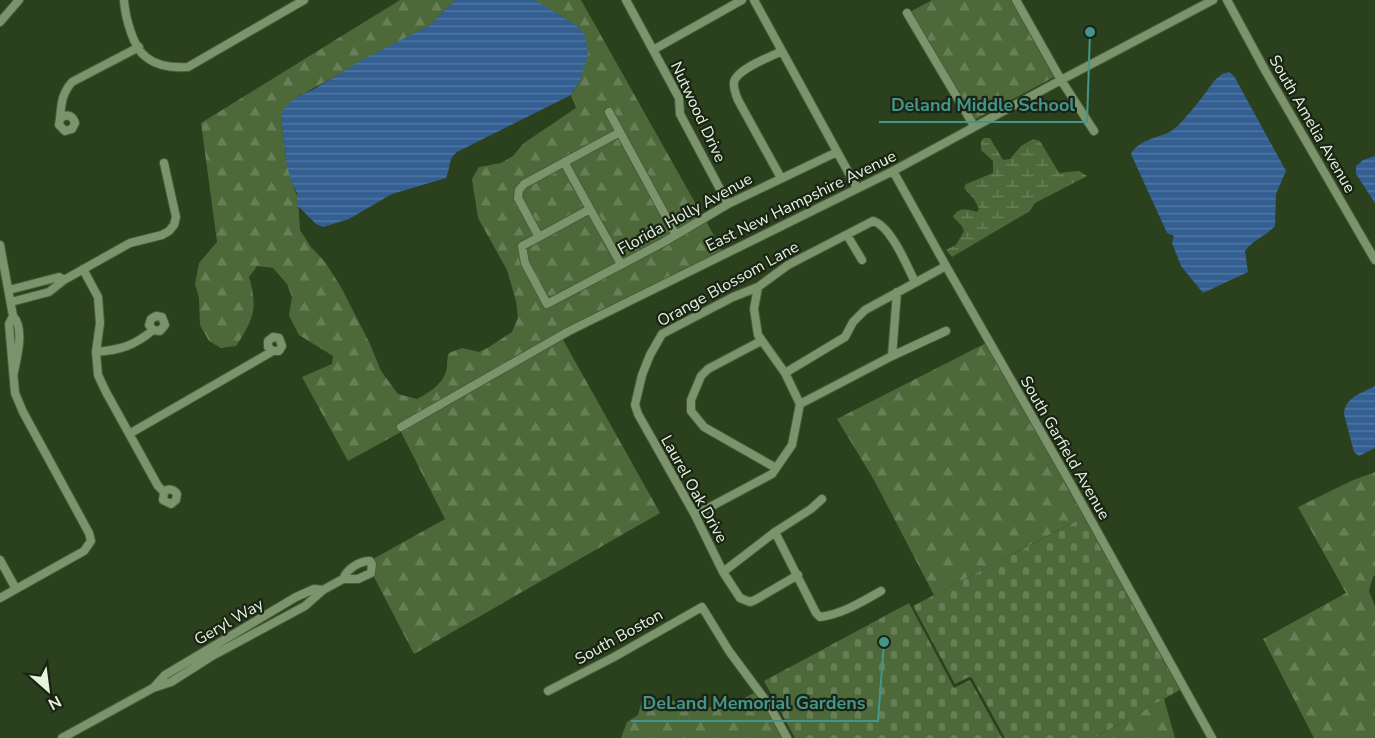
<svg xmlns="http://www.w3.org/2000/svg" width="1375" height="738" font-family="'Nunito Sans',sans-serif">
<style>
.forest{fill:url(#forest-firs)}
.wetland{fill:url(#wetland-marsh)}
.cemetery{fill:url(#cemetery-stones)}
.water{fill:url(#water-rules)}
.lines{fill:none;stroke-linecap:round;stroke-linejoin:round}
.minor-casing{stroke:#4a5b3c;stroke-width:10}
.minor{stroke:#7c946c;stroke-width:8}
.labels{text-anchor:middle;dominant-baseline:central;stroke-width:4.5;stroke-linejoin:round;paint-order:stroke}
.street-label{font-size:16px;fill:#e6f3de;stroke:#1a2414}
.leader{fill:none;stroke:#45958a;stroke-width:2}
.callout-dot{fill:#45958a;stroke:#1a2414;stroke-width:2}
.callout-label{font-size:18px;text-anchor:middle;font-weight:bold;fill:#45958a;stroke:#1a2414;stroke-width:4.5;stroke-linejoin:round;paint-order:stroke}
</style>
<defs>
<pattern id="forest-firs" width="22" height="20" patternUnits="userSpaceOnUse" patternTransform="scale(1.5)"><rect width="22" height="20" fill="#4d693a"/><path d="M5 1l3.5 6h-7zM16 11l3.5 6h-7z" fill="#677f56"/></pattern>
<pattern id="wetland-marsh" width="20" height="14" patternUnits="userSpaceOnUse" patternTransform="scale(1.5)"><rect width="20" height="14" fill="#4d693a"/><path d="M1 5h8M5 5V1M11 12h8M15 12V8" fill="none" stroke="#677f56"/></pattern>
<pattern id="cemetery-stones" width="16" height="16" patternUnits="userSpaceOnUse" patternTransform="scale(1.5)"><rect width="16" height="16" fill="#4d693a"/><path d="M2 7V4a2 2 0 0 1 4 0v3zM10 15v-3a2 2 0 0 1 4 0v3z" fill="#677f56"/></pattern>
<pattern id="water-rules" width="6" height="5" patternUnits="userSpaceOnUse" patternTransform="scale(1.5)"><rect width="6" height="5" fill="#335f92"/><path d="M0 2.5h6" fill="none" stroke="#5176a1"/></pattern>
</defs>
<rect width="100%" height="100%" fill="#2b401c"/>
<!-- forest -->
<path class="forest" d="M400 0H455L430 25 297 97 281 117 286 158 293 186 298 198 300 230 311 247 325 262 341 287 370 344 381 371 398 394 417 399C428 393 441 386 446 372 448 366 446 360 449 353L462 348 479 352 489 347 512 332 518 318 516 301 507 270 478 218 472 179 479 167 501 163 513 156 524 143 576 108 571 95 580 80 585 35C570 17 553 14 535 0H581L702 215 677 230 611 108 605 110 615 130 522 181 517 188 534 235 518 243 522 263 546 308 666 245 706 221 722 251 562 338 660 513 414 654 373 575 376 569 373 559 445 519 401 432 348 461 302 377 332 364 333 356 299 335 289 316 292 297 287 284 273 268 257 266 249 277C258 308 254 319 236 346L221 348 209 341 200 325 199 298 195 284 199 263 217 242 201 123Z
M932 0H1011L1054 77 974 120 910 12Z
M619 136 671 233 622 260 568 164Z
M563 167 585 208 540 232 521 198 526 187Z
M589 214 616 263 548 299 528 262 526 248Z
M986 343 1084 517 934 595 874 480 837 419Z
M1375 472V575L1373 577 1369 591 1375 606V738H1314L1263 639 1346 593 1298 507 1351 481Z
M756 692 767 706 783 738H621L627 722 638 715 642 700 679 701 697 706 724 708Z
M1164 699 1175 738H1094Z"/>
<!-- wetland -->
<path class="wetland" d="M984 138H990L1003 160 1010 159 1021 146 1033 139 1040 141 1059 173 1079 171 1087 176 1035 203 1030 211 952 257 946 250 956 245 964 231 962 226 953 217C958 207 967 209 977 212L979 209 974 199 964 188 966 184 993 173V161L981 150V142Z"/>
<!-- cemetery -->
<path class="cemetery" d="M1084 517 1180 690 1094 738H1005L972 678 969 677 955 684 913 606Z
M909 603 954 688 970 680 1002 738H795L764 681Z"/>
<!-- water -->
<path class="water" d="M455 0H535L576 25 585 35 588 55 580 80 571 95 457 152C447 160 451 168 446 178L392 194 349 219 323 227 316 224 297 205V193L293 186 287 166 281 117 285 107 297 97 316 88 362 60 430 25Z
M1229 72 1234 76 1286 171 1276 194 1275 226C1266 236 1253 240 1245 251L1248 272 1203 293 1181 266 1172 243 1174 236 1167 233 1131 154C1139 139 1157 139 1171 131 1181 126 1207 91 1215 80L1222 74Z
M1375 156V203L1356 174V166L1363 160Z
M1375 386V448L1359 456 1354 452 1344 414C1345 397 1362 393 1375 386Z"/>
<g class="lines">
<defs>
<path id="minor" d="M124 0C125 16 133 48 146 57 157 66 174 68 188 67L304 0
M626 0 679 98 680 114 728 204
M754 0 857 188
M1016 0 1061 80 1094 131
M1227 0 1266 72 1375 260
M907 13 974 126
M0 22 19 0
M653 50 742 0
M609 112 676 235
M62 117C68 114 73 116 75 123L72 129 65 131 59 125C62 109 59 97 72 82L139 47
M564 162 590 209 539 237 518 198 519 190 524 184 620 132
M893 171 946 266 1072 486 1212 738
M781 178 738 100C736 95 733 88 734 82 737 69 770 57 782 51
M590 209 621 264
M847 235 862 260
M539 237 522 246 525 263 547 304 664 242 728 204 837 152
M0 245 13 316
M83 269 98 297 100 323 96 352 98 375 106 392 158 486 164 492 163 500 171 504 176 500 177 494C174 489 168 488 164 492
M64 280 130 243 162 235 169 231 174 225 176 217 164 163
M758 287 754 309 758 335 785 373 800 404
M9 290 59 277 64 280 49 292 11 302
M761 341 708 369 701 376 691 400V411L704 427 776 468
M96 352C120 350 134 346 153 330L160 331 165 325 162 317 156 316 151 319 149 325 153 330
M892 356 946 331
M785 373 845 337 853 322 865 310 946 266
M401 427 569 331 893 171 1061 80 1213 0
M129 434 273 351H279L282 346 279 338 273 337 268 341V347L273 351
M822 499 811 509 775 532 816 613 820 617C842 614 862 602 881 591
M695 515 772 474 792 445 800 404 892 356 897 292
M0 560 16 589
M723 572 775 532
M798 575 755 600 750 602 740 598 723 572 695 515 638 414 635 405 642 375 650 355 662 334 733 297 758 287 788 265 873 221C891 226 907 266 915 282
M0 598 84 551 91 541 89 533 23 412 15 393 9 324 13 316C25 329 17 356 14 372
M155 686 165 675 296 597 314 589 323 590
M548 691 614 657 702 607 729 651 769 705 787 738
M62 738 153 688 171 682 212 656 305 606 323 590 343 579H358L371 573 372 564 370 561C359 561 347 569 343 579"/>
</defs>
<!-- minor casing -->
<use href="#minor" class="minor-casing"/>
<!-- minor -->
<use href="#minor" class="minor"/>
</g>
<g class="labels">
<!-- street labels -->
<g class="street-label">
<text transform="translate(698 112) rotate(65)">Nutwood Drive</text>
<text transform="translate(1312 124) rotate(60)">South Amelia Avenue</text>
<text transform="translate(801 201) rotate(-26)">East New Hampshire Avenue</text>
<text transform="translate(685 214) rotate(-29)">Florida Holly Avenue</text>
<text transform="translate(728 284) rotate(-29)">Orange Blossom Lane</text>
<text transform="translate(1065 448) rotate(60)">South Garfield Avenue</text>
<text transform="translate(694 489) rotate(61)">Laurel Oak Drive</text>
<text transform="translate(229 622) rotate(-30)">Geryl Way</text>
<text transform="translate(619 637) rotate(-29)">South Boston</text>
</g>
</g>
<!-- callouts -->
<path class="leader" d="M1090 32L1087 122H879M884 642L878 721H631"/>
<g class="callout-dot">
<circle cx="1090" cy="32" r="6"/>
<circle cx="884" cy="642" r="6"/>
</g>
<g class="callout-label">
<text x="983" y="111">Deland Middle School</text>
<text x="754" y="709">DeLand Memorial Gardens</text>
</g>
<!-- north arrow -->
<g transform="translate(48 690) rotate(152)" stroke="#1a2414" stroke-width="4.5" paint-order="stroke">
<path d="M0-4.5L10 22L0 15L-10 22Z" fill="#e6f3de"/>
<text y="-9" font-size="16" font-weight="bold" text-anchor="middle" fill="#e6f3de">N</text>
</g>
</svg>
